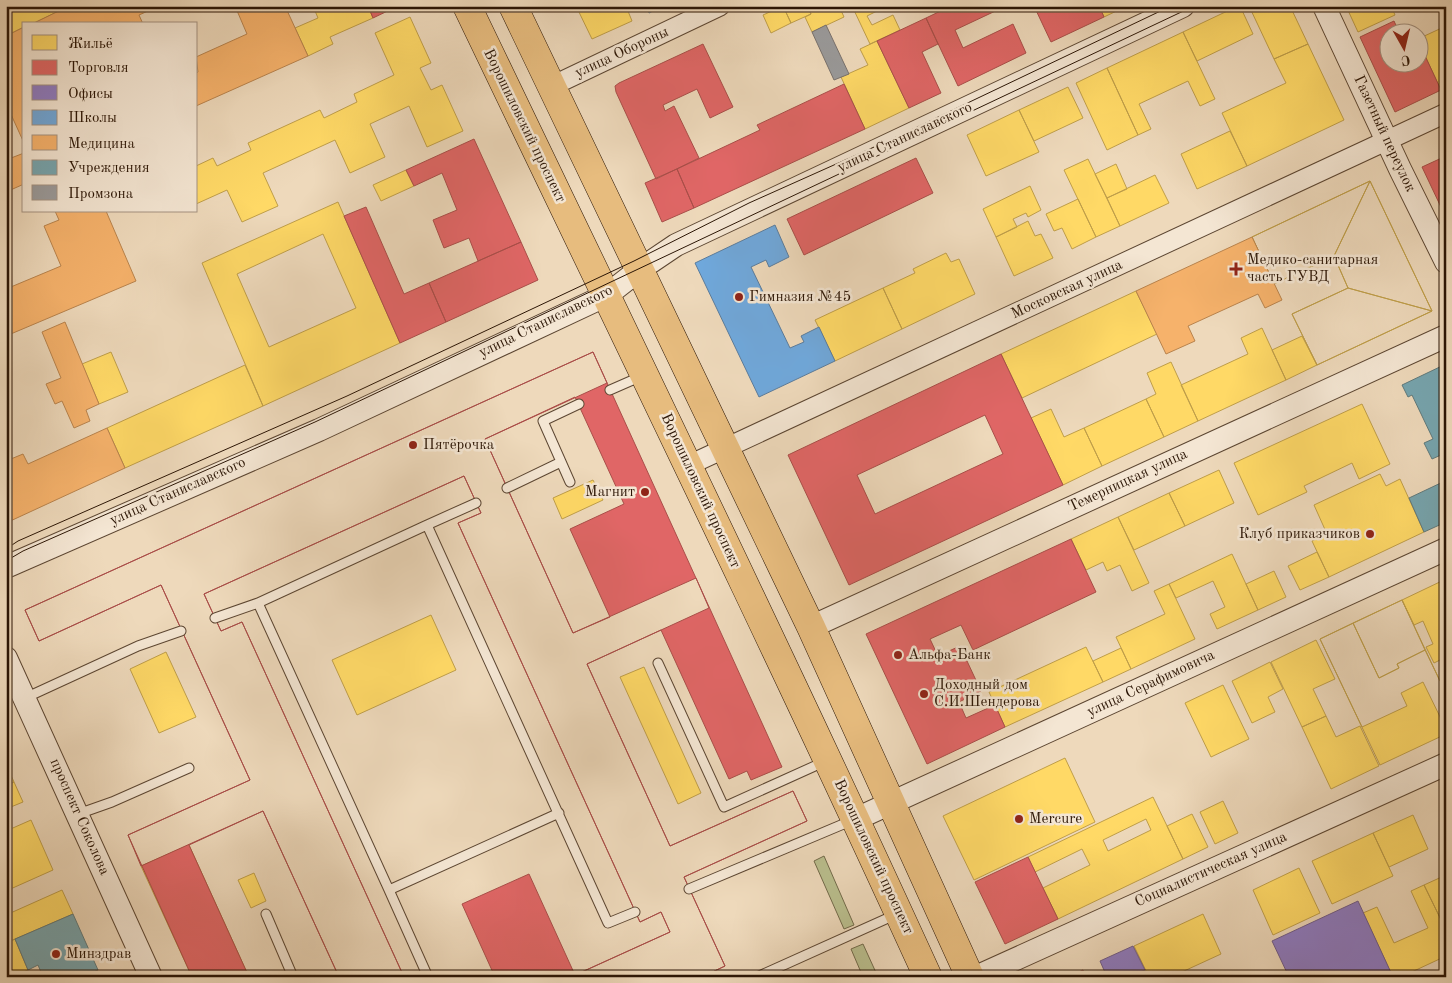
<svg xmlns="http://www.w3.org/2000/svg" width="1452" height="983" font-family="'Old Standard TT',serif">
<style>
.green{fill:#babf8e;stroke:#726a4a}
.homes{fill:#ffd966;stroke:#bf9e49;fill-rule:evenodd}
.shops{fill:#e06666;stroke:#aa4e49;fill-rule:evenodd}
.offices{fill:#8e7cc3;stroke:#705d8a}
.schools{fill:#6fa8dc;stroke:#5b7c9c}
.health{fill:#f6b26b;stroke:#b9834c}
.public{fill:#76a5af;stroke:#607a7c}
.industry{fill:#999;stroke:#78716d}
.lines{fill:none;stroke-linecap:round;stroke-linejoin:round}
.service-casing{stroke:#5c4632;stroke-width:11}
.minor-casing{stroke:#5c4632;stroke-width:21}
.tertiary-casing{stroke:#5c4632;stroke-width:24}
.primary-casing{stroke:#2b1505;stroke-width:29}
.service{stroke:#f4e6d3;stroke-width:9}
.minor{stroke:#f4e6d3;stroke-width:19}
.tertiary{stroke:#f4e6d3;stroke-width:22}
.primary{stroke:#e7bc7e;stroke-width:28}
.tram{stroke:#2b1505;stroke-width:1}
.poi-dot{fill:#8f2418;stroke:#f4e6d3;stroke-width:2}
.labels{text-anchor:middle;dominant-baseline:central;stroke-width:5;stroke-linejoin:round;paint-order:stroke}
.street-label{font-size:15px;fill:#2b1505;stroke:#f4e6d3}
.poi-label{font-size:15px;fill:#2b1505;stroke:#f4e6d3;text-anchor:start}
</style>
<rect width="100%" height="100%" fill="#eed9bb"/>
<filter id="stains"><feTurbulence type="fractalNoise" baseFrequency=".004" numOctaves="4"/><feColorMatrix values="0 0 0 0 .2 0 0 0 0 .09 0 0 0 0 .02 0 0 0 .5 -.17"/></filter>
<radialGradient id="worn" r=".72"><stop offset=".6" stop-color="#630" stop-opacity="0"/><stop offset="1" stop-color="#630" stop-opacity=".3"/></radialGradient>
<!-- green -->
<path class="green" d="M824 856 854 925 844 929 814 861Z
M863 944 878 977H863L851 949Z"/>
<!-- homes -->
<path class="homes" d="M6 6H69L32 24H24V27L6 36Z
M313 6H368L373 18 330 37 333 44 308 56 295 28 318 18Z
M580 6H626L632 21 592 39 577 8Z
M783 6H807L811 14 791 23Z
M783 6 791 23 771 33 763 15Z
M807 6H839L844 17 812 32 805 17 811 14Z
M852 6H887L867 16 872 25 893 15 900 30 870 44Z
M1099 6H1127L1104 17Z
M1238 6H1240L1253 34 1197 61 1183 32Z
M1249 6H1290L1308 44 1274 59Z
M1346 6H1391L1395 15 1358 32Z
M1446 6V20L1440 7Z
M410 17 431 63 420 68 431 90 442 85 463 131 427 147 409 106 370 124 385 157 350 173 335 140 263 173 278 206 242 222 227 190 196 204V166L213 158 217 166 251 150 248 143 320 110 324 118 357 102 354 94 394 75 375 33Z
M1446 26V88L1441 90 1420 45V38Z
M1183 32 1215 99 1200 106 1188 81 1139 104 1151 129 1138 135 1107 68Z
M877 41 909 108 865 129 841 77 868 65 860 49Z
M1308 44 1344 120 1247 166 1222 113 1286 83 1274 59Z
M1107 68 1138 135 1107 150 1076 83Z
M1068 87 1083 118 1034 141 1019 110Z
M1019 110 1039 152 986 176 967 135Z
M1230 131 1247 166 1197 189 1181 154Z
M1088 159 1120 226 1096 237 1064 170Z
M1116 164 1127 189 1107 198 1095 174Z
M406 170 414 186 381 201 373 185Z
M1155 175 1169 203 1120 226 1107 198Z
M1370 181 1432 311 1317 365 1292 314 1348 288 1334 256 1274 284 1252 237Z
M1370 181 1432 311 1348 288 1334 256Z
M1370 181 1334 256 1274 284 1252 237Z
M1030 186 1041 210 1028 217 1026 213 1013 219 1017 227 996 237 983 209Z
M1078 199 1096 237 1072 249 1062 228 1054 231 1046 214Z
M338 202 400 343 263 406 202 263ZM323 234 356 308 269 347 237 274Z
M1028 221 1035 236 1041 234 1053 258 1014 276 996 237Z
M946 253 951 262 959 259 975 294 902 329 883 288 915 273 913 269Z
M883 288 902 329 835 361 815 320Z
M1348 288 1432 311 1317 365 1292 314Z
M1136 291 1157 334 1022 398 1001 354Z
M1262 328 1286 380 1198 421 1181 385 1248 354 1241 338Z
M1302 336 1317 365 1286 380 1272 350Z
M111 352 128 392 99 404 82 364Z
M1171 362 1198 421 1164 437 1146 399 1156 394 1147 373Z
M245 365 263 406 125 468 107 428Z
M1146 399 1164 437 1102 466 1084 428Z
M1362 404 1390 464 1359 479 1352 463 1304 486 1307 492 1258 515 1234 463Z
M1051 409 1064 437 1084 428 1102 466 1063 485 1031 418Z
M1219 470 1234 503 1185 526 1169 493Z
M1380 474 1386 486 1400 479 1424 532 1329 577 1312 541 1327 534 1314 505Z
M593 480 603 500 562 519 553 498Z
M1169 493 1185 526 1134 550 1118 517Z
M1118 517 1149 583 1132 591 1120 565 1107 571 1103 562 1086 570 1071 539Z
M1317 552 1329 577 1300 590 1288 566Z
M1232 554 1258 610 1217 629 1210 614 1225 607 1213 581 1176 598 1169 584Z
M1274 571 1286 597 1258 610 1246 584Z
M1446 579V657L1434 663 1426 647 1433 644 1423 621 1414 625 1402 600Z
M1169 584 1195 639 1131 669 1116 637 1165 614 1154 591Z
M1402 600 1440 681 1446 678V734L1380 765 1320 639Z
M1402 600 1425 650 1397 664 1399 668 1379 678 1353 623Z
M431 615 456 670 357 715 332 660Z
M1353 623 1379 678 1399 668 1397 664 1425 650 1440 681 1446 678V729L1423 682 1401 693 1407 706 1362 727 1320 639Z
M1316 640 1335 679 1313 689 1326 716 1302 727 1271 662Z
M1086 647 1103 682 1005 727 989 692Z
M1121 648 1131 669 1103 682 1093 661Z
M166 652 196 717 159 733 130 669Z
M1270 662 1283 689 1268 697 1275 712 1252 723 1232 681Z
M644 667 701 793 678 804 620 677Z
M1223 685 1249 739 1211 757 1185 703Z
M1326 716 1336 737 1360 726 1379 766 1331 789 1302 727Z
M1065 758 1095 822 974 880 943 816Z
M6 764 14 782 6 786Z
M14 782 23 802 6 809V786Z
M1153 797 1183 859 1058 919 1043 888 1090 865 1082 849 1035 872 1028 857ZM1146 819 1151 830 1108 851 1103 840Z
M1223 801 1238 833 1215 844 1200 812Z
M1192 814 1208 847 1183 859 1167 826Z
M1413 815 1428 849 1389 867 1373 833Z
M31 820 53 870 6 891V831Z
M1373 833 1393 876 1332 904 1312 861Z
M189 845 249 977H192L141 866Z
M1299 868 1320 913 1273 935 1253 890Z
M254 873 266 901 251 908 238 880Z
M1446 875V930L1424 885Z
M1424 885 1446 930V956L1401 977H1393L1363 913 1377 907 1394 943 1428 928 1411 891Z
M62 890 73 914 6 943V915Z
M1203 914 1221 954 1171 977H1149L1134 946Z
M15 939 28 970 12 977H6V943Z"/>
<!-- shops -->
<path class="shops" d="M368 6H398L373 18Z
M951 6H1006L955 30 963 48 1013 24 1026 53 958 86 926 18Z
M1034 6H1099L1104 17 1051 42Z
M926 18 938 44 922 52 941 93 909 108 877 41Z
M1394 21 1399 32H1390V62H1420V45L1441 90 1395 112 1360 37Z
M703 44 733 107 710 118 697 89 663 105 665 111 674 106 699 158 656 179 616 92 615 86 619 83Z
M844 84 865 129 694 208 677 169 760 130 757 125Z
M474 139 521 242 478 261 469 238 444 248 433 220 457 210 442 173 414 186 406 170Z
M1446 156V202L1440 205 1422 167Z
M916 158 933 193 804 255 787 219Z
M677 169 694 208 662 222 645 183Z
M1446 202V218L1440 205Z
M366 207 404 294 429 283 446 322 400 343 344 216Z
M521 242 538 280 446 322 429 283Z
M593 352 607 383 485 439 573 633 696 578 709 608 587 664 670 846 793 791 807 821 684 877 725 966 702 977H571L670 932 661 912 640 922 458 523 481 513 464 476 204 594 221 631 242 622 404 977H339L263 811 141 866 128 835 250 780 161 585 39 641 25 610Z
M593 352 782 767 751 780 747 771 729 779 661 630 587 664 670 846 793 791 807 821 684 877 725 966 702 977H495L462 904 529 874 575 975 670 932 661 912 640 922 458 523 481 513 464 476 204 594 221 631 242 622 404 977H339L263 811 189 845 249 977H192L128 835 250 780 161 585 39 641 25 610ZM575 397 624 504 570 529 610 617 573 633 485 439Z
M1001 354 1063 485 849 585 788 455ZM985 415 1003 454 875 514 857 475Z
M1071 539 1096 592 973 650 961 625 930 639 938 656 960 646 981 691 959 702 966 718 995 705 1005 727 927 764 866 634Z
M1028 857 1058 919 1005 944 975 882Z
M1083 970 1086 977H1068Z"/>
<!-- offices -->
<path class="offices" d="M1358 901 1393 977H1289L1272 941Z
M1133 946 1145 970 1130 977H1107L1100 961Z"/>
<!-- schools -->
<path class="schools" d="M646 6H663L649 13Z
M775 225 789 257 769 267 766 260 751 267 790 348 804 342 801 336 819 327 835 361 759 397 695 263Z"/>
<!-- health -->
<path class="health" d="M69 6H159L139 15 143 24H32Z
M235 6H285L308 56 196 106V73L198 72 196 57 247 34Z
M24 27V143L9 110 6 111V36Z
M24 153V184L6 192V160Z
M55 211H106L136 281 6 336V289L61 266 44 226 59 220Z
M1252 237 1282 300 1265 308 1258 294 1188 326 1195 341 1166 354 1136 291Z
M65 322 99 404 86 410 90 421 74 428 62 401 55 404 46 384 61 378 42 332Z
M107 428 125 468 6 523V461L23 454 28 464Z"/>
<!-- public -->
<path class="public" d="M1446 364V465L1441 455 1432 459 1424 443 1433 439 1412 395 1408 397 1402 385Z
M1445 481 1446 522 1424 532 1409 498Z
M73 914 98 970 83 977H43L38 965 28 970 15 939Z"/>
<!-- industry -->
<path class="industry" d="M826 25 849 74 834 80 812 32Z"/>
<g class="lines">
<defs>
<path id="service" d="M610 390 642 376
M570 482 543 421 579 404
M507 488 561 462
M427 525 476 503
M215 618 258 603
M658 663 724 807 826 761
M25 698 138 646 181 631
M559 813 389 890 258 603 427 525 608 923 635 912
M78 814 112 802 189 768
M689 889 853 820
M389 890 428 977
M266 914 293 977
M757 977 897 914"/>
<path id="minor" d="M552 86 720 6
M687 466 1446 113"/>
<path id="tertiary" d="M1324 6 1400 169 1446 262
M6 567 319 430 607 295 639 270 676 245 1183 6
M811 627 1446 336
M6 658 151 977
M856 819 1446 549
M976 977 1446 764"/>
<path id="primary" d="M467 6C622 329 779 651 928 977
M513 6 811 627 970 977"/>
</defs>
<!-- service casing -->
<use href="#service" class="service-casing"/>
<!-- minor casing -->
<use href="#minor" class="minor-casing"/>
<!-- tertiary casing -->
<use href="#tertiary" class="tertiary-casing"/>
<!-- primary casing -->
<use href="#primary" class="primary-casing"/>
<!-- service -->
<use href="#service" class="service"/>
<!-- minor -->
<use href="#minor" class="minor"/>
<!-- tertiary -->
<use href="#tertiary" class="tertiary"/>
<!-- primary -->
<use href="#primary" class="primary"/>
<!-- tram -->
<path class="tram" d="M6 549 18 541 347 396 634 261 749 203 892 139 1171 6
M6 561 23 551 315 422 1194 6"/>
</g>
<!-- markers -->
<g class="poi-dot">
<path d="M1233.5 261.5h5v5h5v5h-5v5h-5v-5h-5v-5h5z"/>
<circle cx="739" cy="297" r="5"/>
<circle cx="413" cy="445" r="5"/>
<circle cx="645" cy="492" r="5"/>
<circle cx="1370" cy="534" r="5"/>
<circle cx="898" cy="655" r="5"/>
<circle cx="924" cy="694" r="5"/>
<circle cx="1019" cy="819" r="5"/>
<circle cx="56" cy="954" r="5"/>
</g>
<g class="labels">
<!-- street labels -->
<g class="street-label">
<text transform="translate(622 53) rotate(-25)">улица Обороны</text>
<text transform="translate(524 126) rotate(64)">Ворошиловский проспект</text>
<text transform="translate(1384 134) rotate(65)">Газетный переулок</text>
<text transform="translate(905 138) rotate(-25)">улица Станиславского</text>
<text transform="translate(1067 290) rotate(-25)">Московская улица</text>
<text transform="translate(546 322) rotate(-26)">улица Станиславского</text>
<text transform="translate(1128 481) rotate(-25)">Темерницкая улица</text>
<text transform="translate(700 491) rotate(65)">Ворошиловский проспект</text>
<text transform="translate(178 492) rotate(-24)">улица Станиславского</text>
<text transform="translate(1151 684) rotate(-25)">улица Серафимовича</text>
<text transform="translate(79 817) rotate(66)">проспект Соколова</text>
<text transform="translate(873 857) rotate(65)">Ворошиловский проспект</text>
<text transform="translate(1211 870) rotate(-24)">Социалистическая улица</text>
</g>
<!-- poi labels -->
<g class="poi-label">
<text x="1247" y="260">Медико-санитарная<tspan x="1247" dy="17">часть ГУВД</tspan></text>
<text x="749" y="297">Гимназия №45</text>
<text x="423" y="445">Пятёрочка</text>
<text x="635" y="492" text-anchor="end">Магнит</text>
<text x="1360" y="534" text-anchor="end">Клуб приказчиков</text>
<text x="908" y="655">Альфа-Банк</text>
<text x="934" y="685">Доходный дом<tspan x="934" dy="17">С.И.Шендерова</tspan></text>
<text x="1029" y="819">Mercure</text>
<text x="66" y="954">Минздрав</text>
</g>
</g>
<!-- margin -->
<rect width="1452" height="983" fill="none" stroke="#eed9bb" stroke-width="25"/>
<rect x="8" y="8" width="1437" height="968" fill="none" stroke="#2b1505" stroke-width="2.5"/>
<rect x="12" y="12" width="1427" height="958" fill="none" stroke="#2b1505"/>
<!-- legend -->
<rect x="22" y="22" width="175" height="190" fill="#f4e6d3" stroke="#a49281"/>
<rect x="32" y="35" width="25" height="15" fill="#ffd966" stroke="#a49281"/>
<text x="68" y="48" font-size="15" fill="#2b1505">Жильё</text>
<rect x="32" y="60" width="25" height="15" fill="#e06666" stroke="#a49281"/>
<text x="68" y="72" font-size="15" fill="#2b1505">Торговля</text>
<rect x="32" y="85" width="25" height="15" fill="#8e7cc3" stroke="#a49281"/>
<text x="68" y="98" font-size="15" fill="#2b1505">Офисы</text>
<rect x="32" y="110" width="25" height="15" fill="#6fa8dc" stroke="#a49281"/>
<text x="68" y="122" font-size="15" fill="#2b1505">Школы</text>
<rect x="32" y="135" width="25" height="15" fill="#f6b26b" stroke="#a49281"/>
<text x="68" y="148" font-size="15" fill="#2b1505">Медицина</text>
<rect x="32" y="160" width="25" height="15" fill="#76a5af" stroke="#a49281"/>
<text x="68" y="172" font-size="15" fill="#2b1505">Учреждения</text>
<rect x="32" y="185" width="25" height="15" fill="#999999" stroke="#a49281"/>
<text x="68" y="198" font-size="15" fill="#2b1505">Промзона</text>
<!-- north arrow -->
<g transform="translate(1404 48) rotate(172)"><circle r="24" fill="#f4e6d3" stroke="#a49281"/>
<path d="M0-4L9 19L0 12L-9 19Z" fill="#8f2418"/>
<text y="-8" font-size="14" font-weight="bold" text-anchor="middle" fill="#2b1505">С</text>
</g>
<rect width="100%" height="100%" filter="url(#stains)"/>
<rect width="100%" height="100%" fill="url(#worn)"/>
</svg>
